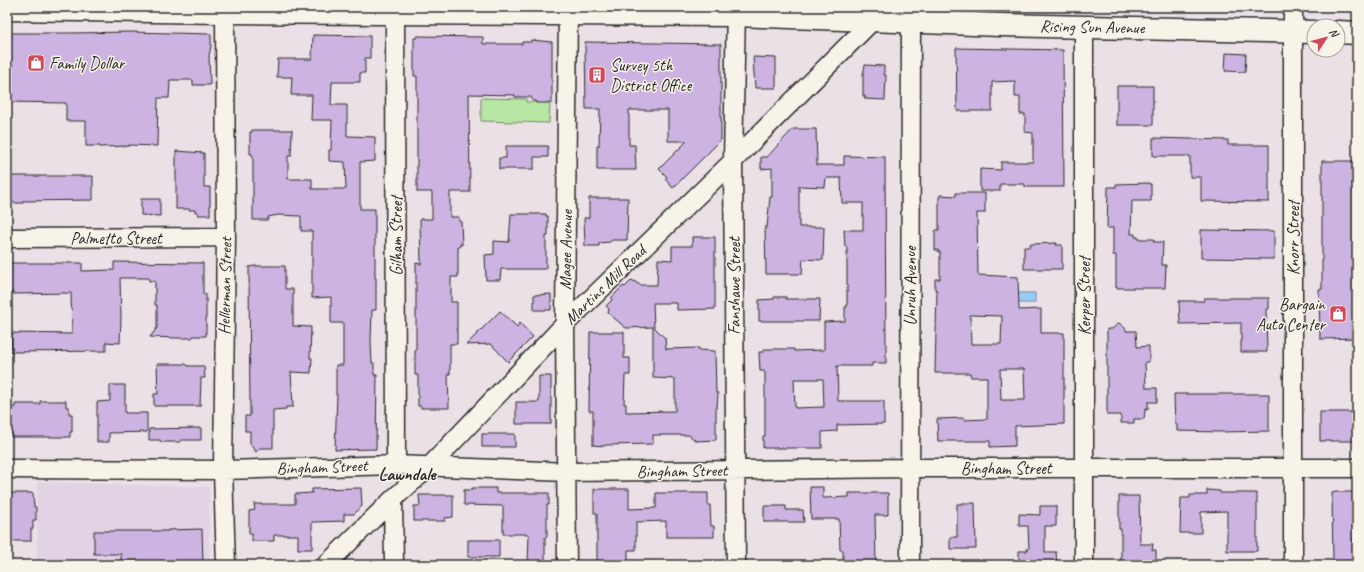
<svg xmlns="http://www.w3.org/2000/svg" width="1364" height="572" font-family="Caveat,sans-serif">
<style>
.built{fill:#e1d2e4}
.green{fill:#b8e6a4;stroke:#728868}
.water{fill:#9bccf7;stroke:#6e8ca5}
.building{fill:#cdb3e1;stroke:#2b2b2b;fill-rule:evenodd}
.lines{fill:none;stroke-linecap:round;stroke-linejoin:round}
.minor-casing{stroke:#2b2b2b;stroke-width:21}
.major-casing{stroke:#2b2b2b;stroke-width:25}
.minor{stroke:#f7f3e8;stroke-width:18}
.major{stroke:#f7f3e8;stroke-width:22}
.labels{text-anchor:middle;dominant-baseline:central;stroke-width:3;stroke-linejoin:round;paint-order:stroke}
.street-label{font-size:17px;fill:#2b2b2b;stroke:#f7f3e8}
.poi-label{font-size:17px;fill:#2b2b2b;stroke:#f7f3e8;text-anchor:start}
.neighbourhood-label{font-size:18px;font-weight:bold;fill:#2b2b2b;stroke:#f7f3e8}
</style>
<rect width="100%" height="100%" fill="#eae0e6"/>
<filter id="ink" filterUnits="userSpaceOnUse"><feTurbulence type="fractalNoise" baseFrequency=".025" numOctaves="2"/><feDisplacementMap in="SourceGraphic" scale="8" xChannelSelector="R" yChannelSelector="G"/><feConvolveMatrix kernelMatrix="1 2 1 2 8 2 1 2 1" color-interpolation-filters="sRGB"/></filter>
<g filter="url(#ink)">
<!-- built -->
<path class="built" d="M37 482 209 487V565H37Z"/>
<!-- green -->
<path class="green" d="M481 98 526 99V102H550L549 123 481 121Z"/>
<!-- water -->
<path class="water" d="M1013 293H1035V303H1013Z"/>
<!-- building -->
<path class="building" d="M130 32 211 34V46L209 56 210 85H193V80H170L169 98H158L157 146 129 145V146L100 147V146H86V121H66V103L7 102V33H71Z
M313 35 370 36V58H365V73H360V82H332L331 105H347V136L375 137V161L360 162V209H375V278H376V310H372L371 342 372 363H374V375H377L376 449 335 450 337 395H336V365H343V323H331V297L312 298V231H301V216L278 215 268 217V220H253V156L252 154H250V132H252V130H292L291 156H288V179H312V189H346L345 162 329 161V150H331L332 120H311L312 95H291L292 77H277L278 59H312Z
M417 36 483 37V44H522V42H531V40L552 42V103H536V101H533L531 97H515V95L469 94 470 192H450V217H459V221H461L462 245 460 244V247H458V277H451V302H457V344H450V374H448L449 408H421V406H418V375H415V351H416V263L421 264 420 219H432V192H417V76H414V38H417Z
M585 42 721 44V140L673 188 665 179 667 177 659 169 687 141H668V110H629V145H635L636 170H597V146H599L600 109H586Z
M956 48 1063 50 1064 187H1025V184H1000V191H980V169L1001 170V162H1033V133L1025 132V114H1020V97H1015V81L992 82V111H957Z
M1226 53 1246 54 1245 72 1225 71Z
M753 57 776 58V88H755Z
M865 65 884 66V75H886L885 100 865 99V96H863V75Z
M1117 86H1153V125H1117Z
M793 129H816L817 165H844V156L885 157 886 363H872V366H837L838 401H884V424L837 425V431L822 432V448H763V436H765V373L764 371H760L759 352H764V349H794V351L824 350V322L845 321V307H847V247H845L844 230H863V203H842L841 178H826L825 187 799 186V227H824L823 260 803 259 802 274H766L765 227H767L770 197H772V168L761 169V157H767ZM794 379H823L824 407 795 408Z
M1153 138 1228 140V145H1269V202L1201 201V177H1190V156H1153Z
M506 146H548V157H534V169H499V158H506Z
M176 151 204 153V187H210V215H198V212H195V210H189V209H176Z
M1322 161H1357V338L1320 339 1319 289H1322Z
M7 176H93V200L23 201V203H9V199H7Z
M1149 183V184H1151V201H1132L1131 234H1135V237H1138V239H1154V242H1163L1162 265H1166L1165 288H1116V255H1113V228H1107L1108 187H1116V184Z
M956 193H985V213H977L978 275 1018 277 1019 310 1041 309V333H1064V424L1015 426V446L990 447V441H938L937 419 964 418V420L987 419V377H971L970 373H935L937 290H935V279H940V252H938V250H935V232L936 230H939V197H940V195L956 196ZM970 315 1002 316 1001 344H971ZM1000 369H1024L1025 400H1001Z
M589 198H628L627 240H612L610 242 599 243V246H585L584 218H589Z
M141 199H160V216L141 215Z
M511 214H546V216H548V236H546V269H501L500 280H486L485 255 494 254V241L509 242Z
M1201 230 1274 231V259L1201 258Z
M692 237H715V309L677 310V303H653L654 327 665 338 666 349 699 348V350L715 351 716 393H718L717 407H716V440L696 441 689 435H653V444L606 445 604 446 593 445V411H589L590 332H624V358H630V375H625L624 404H626V412L675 411V379L653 378V327L626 328 608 313 609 309 606 306 612 300V297L623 286 625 287 632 280 640 285H657L658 259 672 260V246H692Z
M1057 243 1056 245H1062V269H1024V247H1030V244Z
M114 262 203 263V294H206V336H193L192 338H177L150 337 157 328V305H155V281H149V278H120L121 318 120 343 106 342V351L11 352 12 333 72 334 71 293 13 294V292H7V263H82V271L114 270Z
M254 266H285V289H293V326L311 327 310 358H312L311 373 291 372 293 407H286V409L273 410V448H260L256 452 250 444V431H245V416H250L249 267Z
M551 294V310H534V295Z
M774 297H786V299H820L819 321H759V300L774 299Z
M1204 298H1269V309H1266L1267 352H1241V323L1180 324 1179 301H1204Z
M500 311 517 327 520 323 533 337 508 362 491 344 466 345Z
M1119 323 1126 329V331H1136L1137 347 1149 346V362H1145L1146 388H1157V402H1148V409L1145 410 1144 419H1134V423H1121V415H1107V329H1112Z
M157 364H186L188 366H204L205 378H201L200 406H154V394H158Z
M539 376H551V424H516V402H539Z
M110 385H125V413H147V432L109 433V442H97V402L110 401Z
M1174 394H1269V431L1221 432 1177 431V425L1175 424Z
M40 401H66V407H69V414H72V432H70V437H11V432H9V414H12V407H15V404H40Z
M1320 412H1357V441H1320Z
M201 428V440H182L179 442H161L160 440H149V429Z
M482 434H515V447H482Z
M810 487H823V498L849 497V493H888V515H875L876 565H843V550H840L839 519H811Z
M361 488 362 506 354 514H344V521L312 522V549H298V535H274V541H252V534H249V511L255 510 254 504H295V494L312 493V489Z
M472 488H496V493H549V505H547V537H545V565H528L529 534H503V506L464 505V490H472Z
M594 489H629V509L656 508V493H708V505H710L711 526H714V537H666V521L636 522V550H628V565H597V513H594Z
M1207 490 1220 491V493H1257V551H1227V511L1201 512V533H1180L1181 498H1190V495H1207Z
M1336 492H1357V538H1353V565H1333L1332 493Z
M9 493H33L34 507H36V520H33V529H31V541H11V520H8Z
M419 495H453V517L445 518V521H414V506H420Z
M1119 496H1139L1140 544H1153L1152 550H1156V565H1121V529H1119Z
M962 503H975L976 549H950V537H957V504H962Z
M764 506H786V510H803L804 522H764Z
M1040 506H1056V526H1045V552H1056L1057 565H1041V563H1019V551H1027V549H1029L1028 526H1019V514L1040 515Z
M202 529 203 565H159V562H121V554H94V531H168V530Z
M468 540H499V557H468Z"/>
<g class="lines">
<defs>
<path id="minor" d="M225 7 226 237 223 470 226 565
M395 7 396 465
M7 238 226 237
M7 469 223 470 396 465 567 472 910 468H1357
M393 499 394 565
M326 565 393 499 429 467 565 324 733 161 886 7
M567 565 565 324 568 7
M736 565 733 161 736 7
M910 565 911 7
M1084 565V27
M1293 565V7"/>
<path id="major" d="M7 9 225 12 736 15 1001 25 1314 32
M1338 32 1357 33"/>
</defs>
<!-- minor casing -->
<use href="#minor" class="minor-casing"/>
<!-- major casing -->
<use href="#major" class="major-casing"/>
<!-- minor -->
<use href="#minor" class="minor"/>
<!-- major -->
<use href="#major" class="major"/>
</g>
</g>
<!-- icons -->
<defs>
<symbol id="shop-square" viewBox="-11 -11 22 22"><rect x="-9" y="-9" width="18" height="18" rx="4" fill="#d1495b" stroke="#f7f3e8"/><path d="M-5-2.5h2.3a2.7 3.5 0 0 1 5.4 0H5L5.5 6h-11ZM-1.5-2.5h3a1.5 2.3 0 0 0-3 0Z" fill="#fff"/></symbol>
<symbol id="building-square" viewBox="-11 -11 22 22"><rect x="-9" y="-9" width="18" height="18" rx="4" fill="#d1495b" stroke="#f7f3e8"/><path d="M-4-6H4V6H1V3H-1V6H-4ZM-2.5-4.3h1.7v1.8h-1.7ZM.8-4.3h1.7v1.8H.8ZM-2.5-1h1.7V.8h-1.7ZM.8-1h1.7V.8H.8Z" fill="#fff"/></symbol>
</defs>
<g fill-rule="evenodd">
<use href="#shop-square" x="26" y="53" width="20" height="20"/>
<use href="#building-square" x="587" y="65" width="20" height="20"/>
<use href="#shop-square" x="1328" y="304" width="20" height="20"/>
</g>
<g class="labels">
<!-- street labels -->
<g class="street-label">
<text transform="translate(1092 27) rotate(1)">Rising Sun Avenue</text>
<text transform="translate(396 236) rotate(-90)">Gilham Street</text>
<text x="116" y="238">Palmetto Street</text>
<text transform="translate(1293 238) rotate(-90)">Knorr Street</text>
<text transform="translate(566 250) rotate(-89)">Magee Avenue</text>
<text transform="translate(605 285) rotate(-44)">Martins Mill Road</text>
<text transform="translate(225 286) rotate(-89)">Hellerman Street</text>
<text transform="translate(734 286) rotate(-90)">Fanshawe Street</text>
<text transform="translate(910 286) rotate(-90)">Unruh Avenue</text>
<text transform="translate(1084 296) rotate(-90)">Kerper Street</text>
<text transform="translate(322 467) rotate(-2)">Bingham Street</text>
<text x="1006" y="468">Bingham Street</text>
<text transform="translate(682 471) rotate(-1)">Bingham Street</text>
</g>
<!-- poi labels -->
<g class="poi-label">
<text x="49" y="63">Family Dollar</text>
<text x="610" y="65">Survey 5th<tspan x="610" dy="20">District Office</tspan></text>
<text x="1325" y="304" text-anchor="end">Bargain<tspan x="1325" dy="20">Auto Center</tspan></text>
</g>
<!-- neighbourhood labels -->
<g class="neighbourhood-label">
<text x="407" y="474">Lawndale</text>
</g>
</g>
<!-- margin -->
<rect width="1364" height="572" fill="none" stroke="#f7f3e8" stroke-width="24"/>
<rect x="12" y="12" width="1340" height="548" fill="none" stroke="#2b2b2b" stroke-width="1.5" filter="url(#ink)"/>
<!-- north arrow -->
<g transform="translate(1326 38) rotate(54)"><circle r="19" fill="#f7f3e8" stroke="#a5a39c"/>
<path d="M0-3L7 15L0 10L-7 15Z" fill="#d1495b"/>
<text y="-6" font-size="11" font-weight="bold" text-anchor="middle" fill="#2b2b2b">N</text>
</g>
</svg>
